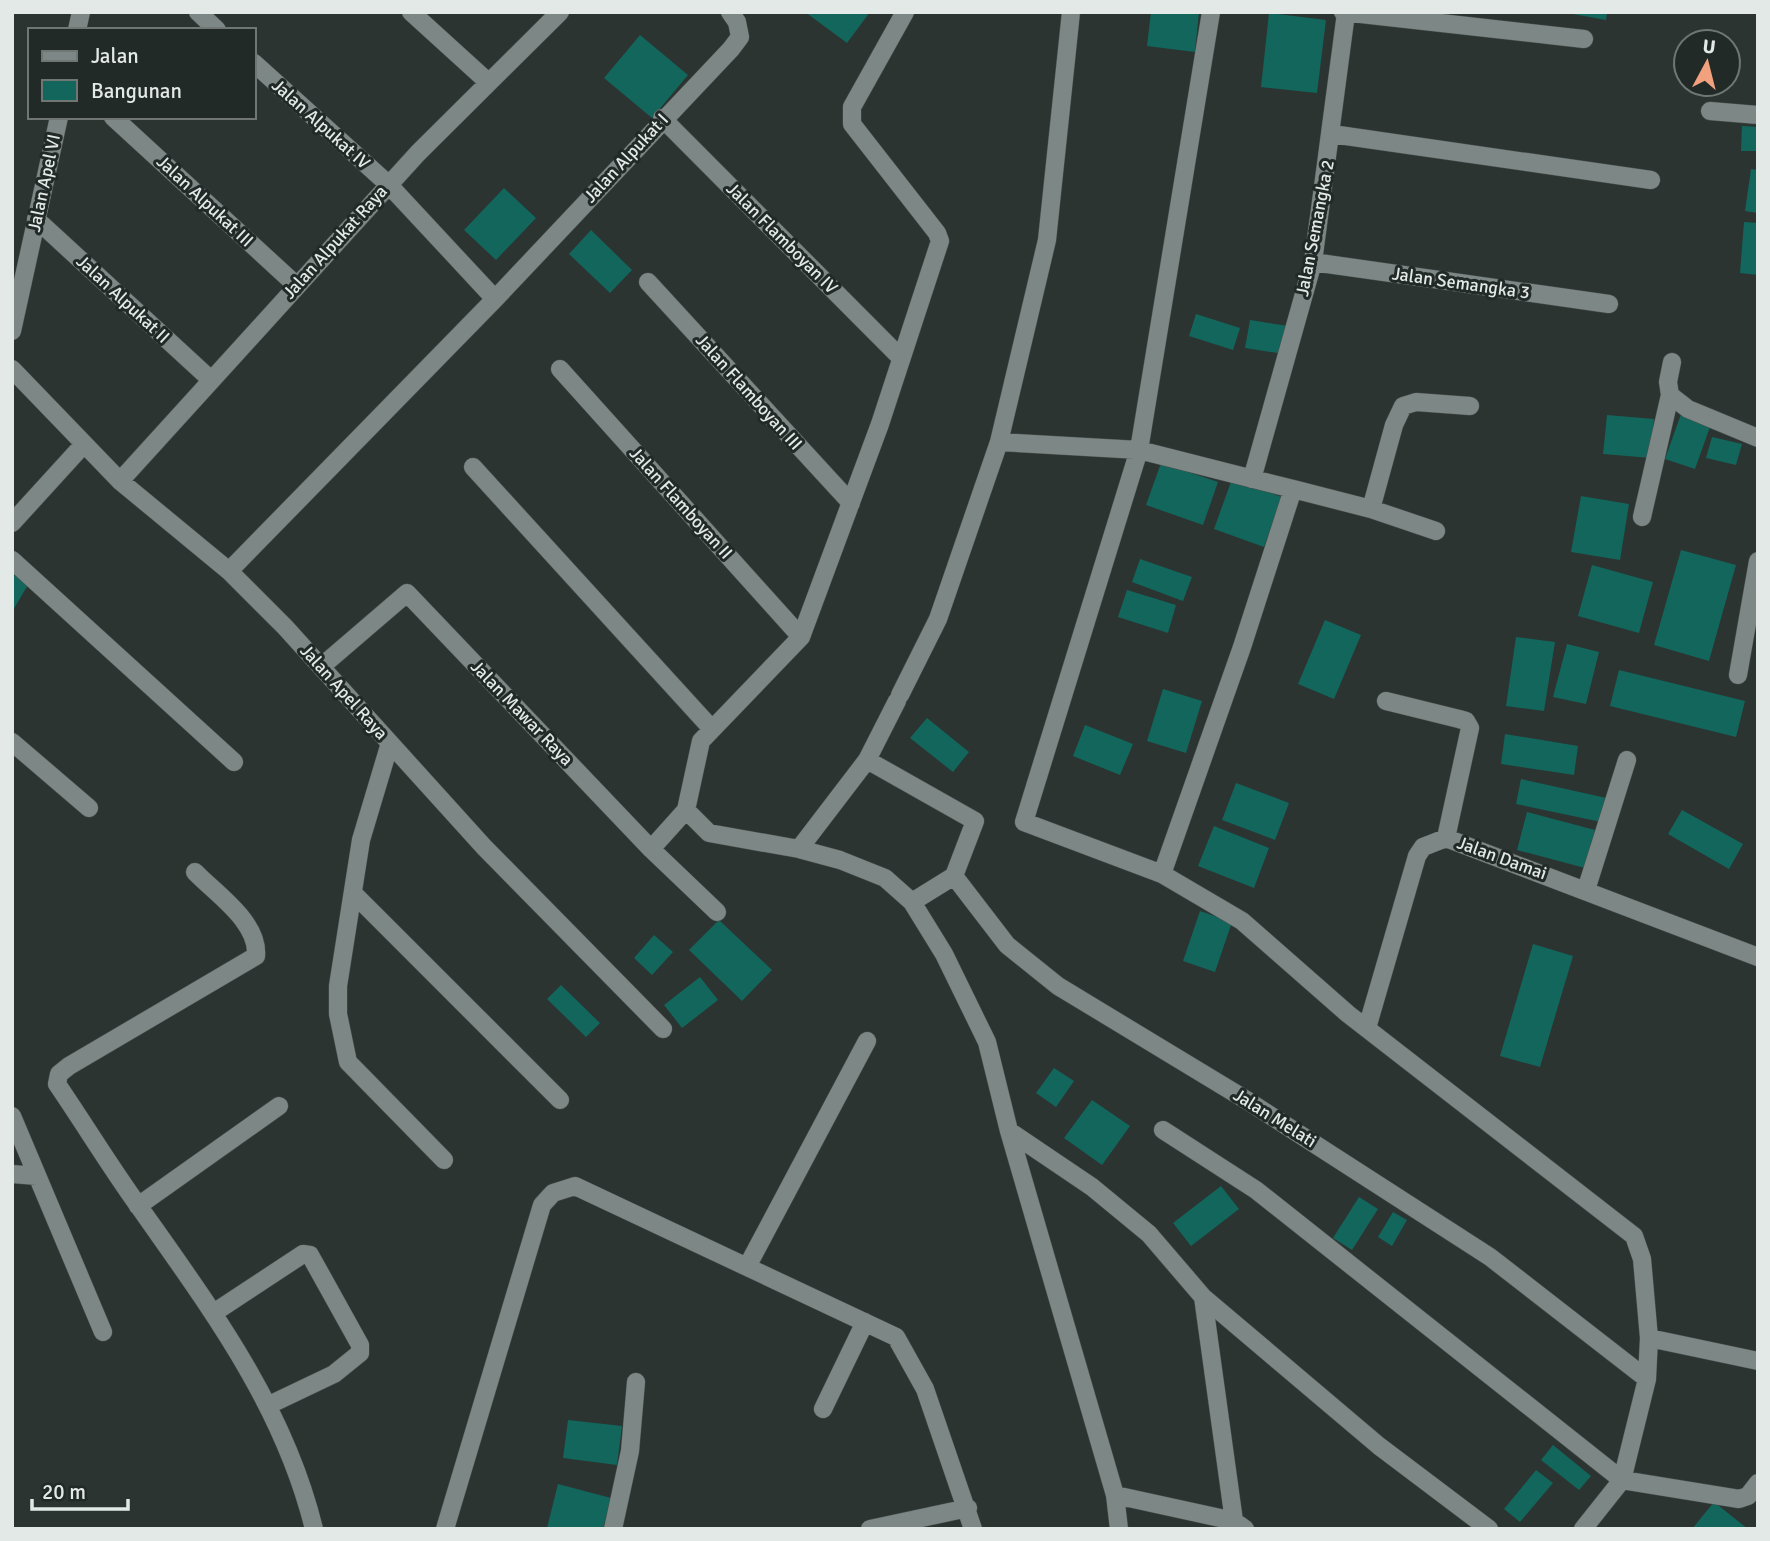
<svg xmlns="http://www.w3.org/2000/svg" width="1770" height="1541" font-family="Signika,sans-serif">
<style>
.building{fill:#12665c}
.lines{fill:none;stroke-linecap:round;stroke-linejoin:round}
.street-casing{stroke:#4a514f;stroke-width:19}
.street{stroke:#7d8785;stroke-width:18}
.labels{text-anchor:middle;dominant-baseline:central;stroke-width:6;stroke-linejoin:round;paint-order:stroke}
.street-label{font-size:18px;fill:#e3e9e7;stroke:#222a28}
</style>
<rect width="100%" height="100%" fill="#2c3432"/>
<!-- building -->
<path class="building" d="M805 12H870L847 43Z
M1151 12H1199L1195 52 1147 46Z
M1562 12H1607L1606 20Z
M1269 13 1326 20 1317 93 1261 87Z
M640 35 688 75 652 118 604 78Z
M1742 126 1758 127V151H1741Z
M1751 169 1758 170V213L1745 211Z
M504 188 536 218 496 260 464 230Z
M1744 222 1758 223V275L1740 273Z
M591 230 632 270 610 293 569 254Z
M1196 314 1240 328 1233 350 1189 336Z
M1250 320 1288 326 1284 354 1245 348Z
M1681 414 1711 424 1695 469 1665 459Z
M1607 415 1654 419 1651 458 1603 454Z
M1712 437 1742 444 1736 465 1706 458Z
M1161 463 1218 482 1203 525 1146 505Z
M1232 479 1282 497 1264 547 1214 529Z
M1581 496 1629 504 1620 560 1571 552Z
M1681 550 1736 565 1709 661 1654 645Z
M1140 559 1192 577 1183 601 1132 582Z
M1592 565 1653 582 1639 633 1578 616Z
M12 574 29 583 12 612Z
M1127 590 1176 605 1168 633 1118 617Z
M1325 620 1361 635 1334 699 1298 684Z
M1516 637 1555 642 1544 711 1506 706Z
M1567 644 1599 652 1586 704 1553 697Z
M1619 670 1745 701 1736 737 1610 706Z
M1163 689 1202 701 1186 753 1147 741Z
M927 718 969 752 953 772 910 738Z
M1085 725 1133 744 1120 775 1073 756Z
M1505 734 1578 746 1574 775 1501 764Z
M1521 779 1611 799 1606 823 1516 804Z
M1236 783 1289 803 1275 840 1222 820Z
M1682 810 1743 844 1729 869 1668 834Z
M1527 812 1595 830 1585 868 1517 850Z
M1214 826 1269 848 1254 888 1198 866Z
M1200 911 1232 922 1215 972 1183 961Z
M719 920 772 970 742 1001 689 950Z
M654 935 673 952 652 975 634 958Z
M1533 944 1573 956 1540 1067 1500 1056Z
M700 977 718 1000 682 1028 664 1005Z
M561 985 600 1023 586 1037 547 999Z
M1054 1068 1074 1081 1056 1107 1036 1093Z
M1092 1100 1130 1126 1102 1165 1064 1138Z
M1221 1186 1239 1209 1191 1246 1173 1223Z
M1359 1197 1378 1209 1352 1250 1333 1238Z
M1393 1212 1407 1220 1392 1246 1378 1237Z
M568 1420 622 1426 617 1465 563 1458Z
M1553 1445 1591 1476 1579 1490 1541 1460Z
M1536 1470 1553 1483 1520 1522 1504 1509Z
M558 1484 611 1498 603 1529 547 1528Z
M1714 1502 1748 1529H1692Z"/>
<g class="lines">
<defs>
<path id="street" d="M198 12 217 30
M411 12 488 82
M905 12 852 107V124L937 233 940 241 880 424 801 637 701 741 686 810 709 833 799 849 840 860 885 878 912 902 944 954 987 1042 1009 1131 1115 1495 1234 1521 1245 1529
M1343 12 1584 39
M77 30 81 12
M254 63 388 184 495 299
M1710 111 1758 115
M113 117 296 285
M662 118 901 358
M1332 134 1651 180
M36 219 210 379
M1313 262 1609 304
M648 282 851 503
M12 331 59 117
M1672 362 1668 382 1670 395 1688 409 1758 438
M12 369 120 481 229 571 285 627 484 847 663 1029
M560 369 801 637
M999 442 1139 450 1293 489
M473 467 711 728
M1252 479 1313 262 1346 13
M120 481 418 153 560 12
M1371 509 1394 425 1403 406 1416 402 1470 406
M1642 517 1670 395
M12 523 84 444
M1436 531 1371 509 1293 489 1242 647 1162 874 1242 921 1348 1014 1634 1236 1642 1259 1649 1338 1647 1379 1622 1480 1583 1529
M12 560 234 762
M229 571 495 299 731 49 740 37 737 22 730 12
M322 666 407 593 651 849 717 912
M1738 675 1758 561
M900 695 938 619 999 442 1047 240 1071 12
M1386 701 1459 719 1466 721 1470 728 1446 838
M12 742 89 808
M390 743 361 840 338 986V1014L348 1062 444 1160
M867 760 975 821 954 876
M651 849 686 810
M799 849 867 760 897 701
M195 872C216 894 259 922 256 956L69 1066 59 1074 57 1084C85 1125 111 1168 140 1208 211 1309 284 1406 314 1529
M1162 874 1024 822 1139 450 1211 12
M1586 890 1627 760
M353 893 560 1100
M912 902 954 876 1007 945 1058 986 1248 1101 1490 1257 1647 1379
M1367 1028 1417 856 1423 847 1446 838 1758 957
M12 1116 103 1332
M1163 1130 1256 1190 1622 1480 1739 1499 1748 1496 1758 1483
M1009 1131 1092 1187 1149 1234 1203 1297 1379 1446 1489 1529
M12 1174 37 1176
M138 1206 279 1106
M748 1265 867 1041
M1203 1297 1234 1521
M215 1312 303 1254 310 1255 360 1345V1353L334 1374 269 1405
M1649 1338 1758 1361
M823 1409 865 1322
M1115 1495 1119 1529
M445 1529 542 1205 553 1193 575 1186 896 1337 925 1389 973 1529
M613 1529 630 1451 636 1382
M870 1529 968 1508"/>
</defs>
<!-- street casing -->
<use href="#street" class="street-casing"/>
<!-- street -->
<use href="#street" class="street"/>
</g>
<g class="labels">
<!-- street labels -->
<g class="street-label">
<text transform="translate(321 124) rotate(42)">Jalan Alpukat IV</text>
<text transform="translate(626 158) rotate(-47)">Jalan Alpukat I</text>
<text transform="translate(44 183) rotate(-78)">Jalan Apel VI</text>
<text transform="translate(205 201) rotate(43)">Jalan Alpukat III</text>
<text transform="translate(1315 228) rotate(-79)">Jalan Semangka 2</text>
<text transform="translate(782 238) rotate(45)">Jalan Flamboyan IV</text>
<text transform="translate(335 242) rotate(-48)">Jalan Alpukat Raya</text>
<text transform="translate(1461 283) rotate(8)">Jalan Semangka 3</text>
<text transform="translate(123 299) rotate(43)">Jalan Alpukat II</text>
<text transform="translate(749 392) rotate(48)">Jalan Flamboyan III</text>
<text transform="translate(681 503) rotate(48)">Jalan Flamboyan II</text>
<text transform="translate(344 692) rotate(48)">Jalan Apel Raya</text>
<text transform="translate(522 713) rotate(46)">Jalan Mawar Raya</text>
<text transform="translate(1502 858) rotate(20)">Jalan Damai</text>
<text transform="translate(1275 1118) rotate(32)">Jalan Melati</text>
</g>
</g>
<!-- border -->
<rect width="1770" height="1541" fill="none" stroke="#e3e9e7" stroke-width="28"/>
<!-- legend -->
<rect x="28" y="28" width="228" height="91" fill="#222a28" stroke="#6f7674" stroke-width="2"/>
<rect x="42" y="51" width="35" height="10" fill="#7d8785" stroke="#6f7674" stroke-width="2"/>
<text x="91" y="63" font-size="21" fill="#e3e9e7">Jalan</text>
<rect x="42" y="80" width="35" height="21" fill="#12665c" stroke="#6f7674" stroke-width="2"/>
<text x="91" y="98" font-size="21" fill="#e3e9e7">Bangunan</text>
<!-- north arrow -->
<g transform="translate(1707 63) rotate(7)"><circle r="33" fill="#222a28" stroke="#6f7674" stroke-width="2"/>
<path d="M0-5L12 26L0 18L-12 26Z" fill="#f1a17d"/>
<text y="-10" font-size="19" font-weight="bold" text-anchor="middle" fill="#e3e9e7">U</text>
</g>
<!-- scale -->
<path d="M32 1499v10h96v-10" fill="none" stroke="#e3e9e7" stroke-width="3.5"/>
<text x="42" y="1499" font-size="21" fill="#e3e9e7" stroke="#222a28" stroke-width="5" paint-order="stroke">20 m</text>
</svg>
